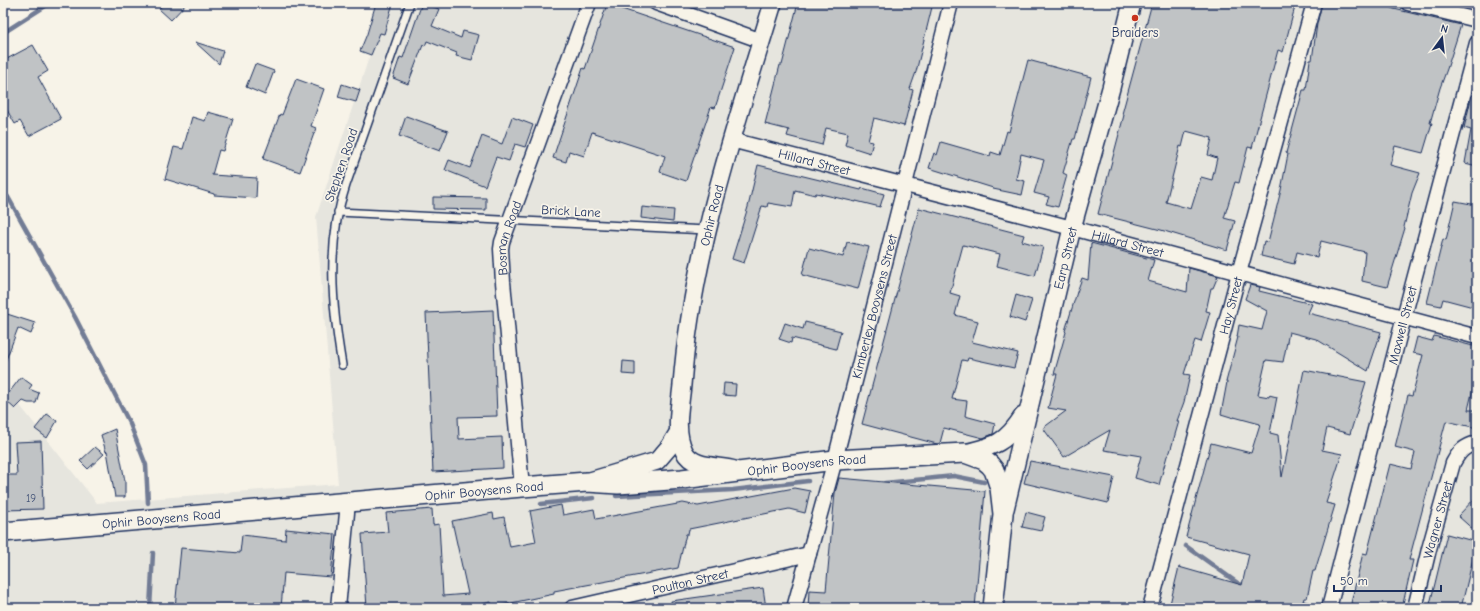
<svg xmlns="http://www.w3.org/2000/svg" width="1480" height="611" font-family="'Comic Neue',sans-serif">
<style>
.built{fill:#e6e5de}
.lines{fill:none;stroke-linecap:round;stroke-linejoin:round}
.stream{stroke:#727c95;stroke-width:4.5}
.building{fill:#c0c3c5;stroke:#1b2f5e;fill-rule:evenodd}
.service-casing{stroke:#1b2f5e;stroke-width:10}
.minor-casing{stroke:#1b2f5e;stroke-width:17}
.tertiary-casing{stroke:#1b2f5e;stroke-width:20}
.secondary-casing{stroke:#1b2f5e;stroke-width:22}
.service{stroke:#f7f3e8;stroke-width:7}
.minor{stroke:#f7f3e8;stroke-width:14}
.tertiary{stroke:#f7f3e8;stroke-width:17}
.secondary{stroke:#f7f3e8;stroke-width:19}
.poi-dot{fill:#c8321e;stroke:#f7f3e8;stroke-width:1.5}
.labels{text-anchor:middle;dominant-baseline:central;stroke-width:3.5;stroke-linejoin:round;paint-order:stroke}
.number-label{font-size:11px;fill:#445478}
.poi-label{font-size:13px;fill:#1b2f5e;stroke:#f7f3e8}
.street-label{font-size:13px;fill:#1b2f5e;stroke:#f7f3e8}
</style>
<rect width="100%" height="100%" fill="#f7f3e8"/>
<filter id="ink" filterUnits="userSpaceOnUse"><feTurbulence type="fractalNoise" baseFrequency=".025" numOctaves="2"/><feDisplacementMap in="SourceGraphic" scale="8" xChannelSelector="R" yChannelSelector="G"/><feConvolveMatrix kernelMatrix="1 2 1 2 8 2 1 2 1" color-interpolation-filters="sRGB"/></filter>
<g filter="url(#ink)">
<!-- built -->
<path class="built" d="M387 3H1477V608H3V386L7 389 97 503 338 484 316 217Z"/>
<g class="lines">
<!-- stream -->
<path class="stream" d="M3 33 50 3
M3 192 8 197 75 317 130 424 146 465 148 503
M885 483 954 476 984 482
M616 496 733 490 808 481
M541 504 594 498
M1186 546 1239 584 1246 586
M1298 601 1308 604
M150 608 153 553"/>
</g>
<!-- building -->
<path class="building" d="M165 3H187L171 20 159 9Z
M376 3H393L384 34 380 33 371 55 360 51 367 34Z
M422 3 439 9 432 26 461 38 463 31 479 35 472 60 456 56 457 53 427 41 425 46 423 45 408 84 393 78 400 57 403 58Z
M798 3H933L916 72 910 89 913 90 904 126 874 118 868 141 873 142 870 153 845 145 848 133 826 128 822 145 787 136 789 130 765 124 780 65H782Z
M1152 3H1296L1283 52 1278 50 1252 148 1248 147 1239 183 1235 182 1224 218 1235 221 1227 250 1161 230 1098 214 1124 115 1122 114ZM1186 131 1212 138 1208 155 1217 158 1212 180 1201 177 1191 209 1166 202 1180 146 1182 147Z
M1322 3H1378L1394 9 1461 25 1447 69 1440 88 1430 123H1432L1423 153 1395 146 1390 165 1420 173 1412 193 1404 227 1405 228 1387 287 1362 281 1365 252 1321 241 1317 257 1297 252 1294 264 1261 256 1264 241 1268 242 1281 190 1288 154 1286 153 1303 90H1306L1310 60H1312L1317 24Z
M607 4 735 47 715 108 711 107 686 181 660 172 665 156 592 132 584 156 569 151 566 162 553 158 583 68 585 69Z
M195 42 223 51 219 64Z
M33 45 48 71 38 77 61 119 29 136 20 121 15 124 3 103V61Z
M1028 60 1091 77 1075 139H1073L1063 173 1067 175 1058 207 1046 204 1049 197 1034 193 1044 160 1021 154 1016 179 1025 181 1022 195 993 189V188L929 168 934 153 937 155 941 142 990 156 991 152 1000 155 1007 131 1009 132Z
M255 64 274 71 265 95 246 87Z
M296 79 324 89 311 126 316 128 300 172 263 159 280 114 282 115Z
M342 84 360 90 356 102 338 97Z
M1472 95H1477V166L1465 163 1471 130 1464 128Z
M208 112 233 119 223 151 219 150 212 175 257 178 256 198 214 195V194L165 179 174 147 183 149 192 117 205 121Z
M406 116 448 131 440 151 399 136Z
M512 117 533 125 525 147 515 144 509 161 496 157 485 186 445 170 449 160 470 168 482 136 502 144Z
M758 165 861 190 862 188 884 194 880 207 856 201V202L816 193 815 195 795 190 792 207 768 203 767 207 762 206 744 263 732 259 748 207Z
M433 197 486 198V210L433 209Z
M1455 201 1477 205V308L1443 299 1441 306 1427 303 1443 239 1446 240Z
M642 207 674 210 673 222 641 218Z
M919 208 1024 235 1022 241 1043 247 1035 276 997 266 1000 254 963 245 950 293 960 296 955 315 978 321 972 342 1018 353 1014 368 968 358 967 361 962 360 952 399 967 401 965 416 995 424 993 434 983 438 944 428 940 443 937 444 862 424Z
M847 242 869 247 858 289 802 275 809 248 843 257Z
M1091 243 1154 260 1148 281 1187 292 1189 268 1218 276 1213 288H1211L1206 311 1210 312 1201 342 1195 340 1184 374 1190 375 1184 402 1177 421H1179L1170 452 1167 456 1159 485 1135 478 1141 456 1104 450 1110 430 1064 457 1043 428 1066 411 1048 408 1057 374H1054L1066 332 1065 331 1077 292 1082 278 1088 280Z
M1250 285 1260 287 1259 291 1312 304 1308 313 1381 332 1368 371 1316 339 1289 332 1283 362 1266 360 1258 395 1269 397V395L1277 397 1270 433 1278 435 1282 477 1304 370 1366 382 1350 434 1327 428 1322 450 1342 454 1326 503 1335 505 1315 571H1313L1307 598H1304L1301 608H1169L1179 567 1242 585 1249 554 1186 537 1211 443 1251 453 1260 424 1234 417V418L1221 414 1227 382H1226L1238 337H1237L1239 325 1262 330 1267 311 1245 299Z
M1016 295 1032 300 1025 322 1010 317Z
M493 310 497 416 458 417 459 439 502 437 503 468 433 472 426 313Z
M4 313 35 323 31 334 18 328 4 365 3 335 7 324 3 322Z
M805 322 841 331 836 349 792 338 791 343 779 339 785 323 803 329Z
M1434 336 1477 347V365L1473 380H1475L1468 410H1477V428L1446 421 1409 560H1413L1402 608H1366L1351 603 1363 553 1367 554 1390 464 1411 469 1415 452 1395 447 1408 395 1412 396 1423 355 1413 353 1417 337 1432 341Z
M623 361 635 362V375L622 374Z
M21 377 32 385 29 389 39 393 36 403H28L23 401 15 409 4 399Z
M724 383 736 384 735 396 723 395Z
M47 414 57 421 47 438 35 429Z
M115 429 125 481V497H115L107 451 106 452 101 435Z
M41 441 43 509 3 510V475H17L15 442Z
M95 447 104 454 88 469 80 461Z
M1030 461 1114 477 1108 503 1024 483Z
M839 478 985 491 975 608H808L809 590 826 591 835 493Z
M794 488 810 491 805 513 789 509 689 529 688 534H686L678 568 554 591V594L492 607 491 602 465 608H367L362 534 388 532 386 513 432 509 433 525 439 524 443 596 468 594 452 521 493 513 494 519 504 517 510 547 536 542 530 511 561 505 563 515 594 509 596 519 683 503 698 506Z
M1477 496V533L1458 516Z
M1026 512 1045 517 1041 531 1022 527Z
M286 529 335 534 331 577 284 573 281 608H175L181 548 240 553 242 535 285 540Z
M1447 534 1477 542 1461 608H1450L1430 604Z
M763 588 766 608H672L671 601Z"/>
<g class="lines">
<defs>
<path id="service" d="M338 212 707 230
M342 365C332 306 326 243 346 185L410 3"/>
<g id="minor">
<path d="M656 3 762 41"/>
<path d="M1408 3 1477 20"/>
<path id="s1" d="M731 140 1072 228 1477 337"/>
<path id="s2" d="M522 487 503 282 501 249 502 242 589 3"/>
<path d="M338 608 348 502"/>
<path id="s3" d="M572 608 809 554"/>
<path id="s4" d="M794 608 835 460 951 3"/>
<path id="s5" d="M1150 608 1239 273 1314 3"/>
<path id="s6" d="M1329 608 1404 317 1477 43"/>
<path id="s7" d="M1415 608 1429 549 1453 463C1459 452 1464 446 1477 443"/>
</g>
<g id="tertiary">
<path d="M965 453C995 446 1006 443 1023 416"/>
<path id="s8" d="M735 470C719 465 693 469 684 451 674 430 680 407 682 385 692 254 735 128 773 3"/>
<path d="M590 481 657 461 670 446 678 433"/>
<path id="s9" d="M1005 509 1072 228 1111 88 1132 3"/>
</g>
<g id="secondary">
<path id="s10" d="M3 532 522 487 587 482 618 484 632 483 682 479 835 460 965 453 984 460 990 465 994 470 1000 488 1003 514 993 608"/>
</g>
</defs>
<!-- service casing -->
<use href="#service" class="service-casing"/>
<!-- minor casing -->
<use href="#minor" class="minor-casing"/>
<!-- tertiary casing -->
<use href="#tertiary" class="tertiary-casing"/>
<!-- secondary casing -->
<use href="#secondary" class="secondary-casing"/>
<!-- service -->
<use href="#service" class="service"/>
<!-- minor -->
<use href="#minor" class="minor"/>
<!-- tertiary -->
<use href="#tertiary" class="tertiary"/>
<!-- secondary -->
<use href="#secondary" class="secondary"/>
</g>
</g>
<!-- markers -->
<circle class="poi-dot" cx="1135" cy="18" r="4"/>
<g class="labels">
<!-- number labels -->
<g class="number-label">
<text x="31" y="498">19</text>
</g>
<!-- poi labels -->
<g class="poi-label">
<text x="1135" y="32">Braiders</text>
</g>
<!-- street labels -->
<g class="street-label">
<text stroke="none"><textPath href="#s1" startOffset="86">Hillard Street</textPath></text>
<text transform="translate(341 165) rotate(-71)">Stephen Road</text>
<text transform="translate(571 211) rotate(3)">Brick Lane</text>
<text stroke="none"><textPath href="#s8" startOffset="296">Ophir Road</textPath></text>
<text stroke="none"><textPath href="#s2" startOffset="251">Bosman Road</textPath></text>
<text stroke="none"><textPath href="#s1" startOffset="410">Hillard Street</textPath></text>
<text stroke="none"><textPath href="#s9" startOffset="258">Earp Street</textPath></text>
<text stroke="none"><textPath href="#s5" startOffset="313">Hay Street</textPath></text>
<text stroke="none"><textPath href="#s4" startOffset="312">Kimberley Booysens Street</textPath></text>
<text stroke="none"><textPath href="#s6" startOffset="292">Maxwell Street</textPath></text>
<text stroke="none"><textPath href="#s10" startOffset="807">Ophir Booysens Road</textPath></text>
<text stroke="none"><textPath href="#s10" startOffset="483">Ophir Booysens Road</textPath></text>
<text stroke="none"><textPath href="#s10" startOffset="159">Ophir Booysens Road</textPath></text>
<text stroke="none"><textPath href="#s7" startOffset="91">Wagner Street</textPath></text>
<text stroke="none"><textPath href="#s3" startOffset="121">Poulton Street</textPath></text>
</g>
</g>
<!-- margin -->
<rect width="1480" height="611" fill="none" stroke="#f7f3e8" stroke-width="16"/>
<rect x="8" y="8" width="1464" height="595" fill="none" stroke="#1b2f5e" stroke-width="1.5" filter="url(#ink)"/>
<!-- north arrow -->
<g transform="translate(1442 38) rotate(15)" stroke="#f7f3e8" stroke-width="3" paint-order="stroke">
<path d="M0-3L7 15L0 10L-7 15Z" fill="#1b2f5e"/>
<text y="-6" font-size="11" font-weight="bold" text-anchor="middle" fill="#1b2f5e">N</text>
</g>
<!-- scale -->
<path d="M1334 585v6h107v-6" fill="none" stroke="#1b2f5e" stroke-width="2"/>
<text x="1340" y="585" font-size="12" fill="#1b2f5e" stroke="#f7f3e8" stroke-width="3" paint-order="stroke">50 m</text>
</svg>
